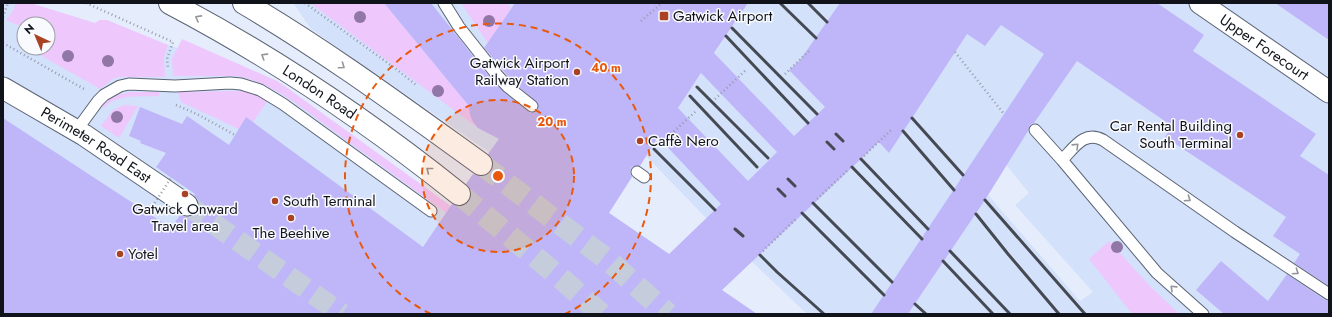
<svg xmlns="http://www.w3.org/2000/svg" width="1332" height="317" font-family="Jost,sans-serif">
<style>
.built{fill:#d4e1fb;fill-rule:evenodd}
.green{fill:#eec7fd}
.building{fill:#bfb6fa;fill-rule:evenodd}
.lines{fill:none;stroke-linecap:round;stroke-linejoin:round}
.minor-tunnel{stroke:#c5ccdb;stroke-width:21;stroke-dasharray:21 10;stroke-linecap:butt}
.primary-tunnel{stroke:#c5ccdb;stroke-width:22;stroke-dasharray:22 11;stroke-linecap:butt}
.service-casing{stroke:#5b6474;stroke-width:13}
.minor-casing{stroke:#5b6474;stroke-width:23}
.primary-casing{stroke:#5b6474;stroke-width:24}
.path{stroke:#959ca8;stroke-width:2.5;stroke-dasharray:1 3;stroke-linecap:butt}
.service{stroke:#fff;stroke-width:11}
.minor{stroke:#fff;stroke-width:21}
.primary{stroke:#fff;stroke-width:22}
.rail{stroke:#454a52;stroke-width:3}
.path-bridge{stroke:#959ca8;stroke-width:2.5;stroke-dasharray:1 3;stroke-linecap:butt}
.tree{fill:#9177a5}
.oneway{stroke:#939598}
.ring{fill:none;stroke:#e8590c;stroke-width:2;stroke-dasharray:7 5}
.poi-dot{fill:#a94123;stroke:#f8fafe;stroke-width:1.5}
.labels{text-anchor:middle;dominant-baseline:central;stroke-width:3;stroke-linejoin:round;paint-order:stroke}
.poi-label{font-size:15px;fill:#10141a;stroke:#f8fafe;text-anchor:start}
.street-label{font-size:15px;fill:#10141a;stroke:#f8fafe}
.centre{fill:#e8590c;stroke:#f8fafe;stroke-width:2}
.ring-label{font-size:12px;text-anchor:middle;font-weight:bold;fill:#e8590c;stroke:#f8fafe;stroke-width:3;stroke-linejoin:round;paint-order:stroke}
</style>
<rect width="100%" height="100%" fill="#e5edfd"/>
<!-- built -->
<path class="built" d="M3 3H30L91 22 113 27 255 73 446 213 489 152 311 29 294 4 292 3H515L482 52 602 132 567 184 757 314H3ZM24 24H48V48H24Z
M748 3H1329V314H908L988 195 1080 301 1093 292 1015 205 1029 193 987 141 871 314H807L706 218 646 156Z"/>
<!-- green -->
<path class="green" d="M16 3H30L95 23 100 20H107L168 45 164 57 165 77H118L113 79 100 89 28 48H48V24H24V46L18 42 23 27 6 20 13 11Z
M310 3H384L470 107 478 128Z
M461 3H507L511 8 488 43Z
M182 39 277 81 286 87 451 206 446 213 294 102C276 90 257 79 235 76H173L172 59Z
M243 91 255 94 268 100 253 122 246 117 239 129 181 102 178 92Z
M130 92H159V96C140 97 118 93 103 108L101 106 113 96Z
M124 105 138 106 119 138 101 126 113 110Z
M1109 241 1149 285 1179 314H1132L1089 259Z"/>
<!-- building -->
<path class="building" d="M384 3H431L492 80 504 92 528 111 531 113 538 110V103L513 82 484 48 515 3H748L714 53 794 136 825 107 789 70 800 60 840 3H1157L1204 35 1193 51 1316 134 1300 156 1329 175V286L1294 263 1300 254 1273 236 1286 217 1165 137 1172 126 1077 61 1034 123 1030 125 1028 131 985 200 908 314H871L1044 54 1001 25 985 46 967 34 889 153 879 142 722 290 757 314H3V118L171 228 180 215 187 217 192 216 197 212 199 206 198 200 194 195 195 194 156 167 166 153 140 143 141 141 129 136 140 107 182 124 187 116 229 145 246 117 423 247 452 204 458 206H463L469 201 471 195V190L466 184 473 174 479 176H486L491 171 493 165V159L488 154 499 139 478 128 473 122 470 115 469 106ZM701 73 777 152 748 181 678 108ZM658 137 721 204 669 254 609 213 632 177 630 172 631 168 634 166H640Z
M1275 3H1329V40Z
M1221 261 1268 301 1287 274 1325 300 1329 301V314H1224L1196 290Z"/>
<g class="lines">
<!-- minor-tunnel -->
<path class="minor-tunnel" d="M187 205 342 314"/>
<!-- primary-tunnel -->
<path class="primary-tunnel" d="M481 164 609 261 668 314
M459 194 563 280 601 314"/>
<defs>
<path id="service" d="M444 3 459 27 497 75 508 87 532 106
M1035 130 1062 160
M76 131 98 101 104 95 120 86 129 84 175 86 230 83 241 84 260 90 283 104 431 211
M637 172 644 177
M1203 314 1157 273 1062 160C1074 148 1084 130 1103 140L1235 232 1329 294"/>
<g id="minor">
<path id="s1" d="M1200 3 1329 92"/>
<path id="s2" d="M3 88 84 135 187 205"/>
</g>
<g id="primary">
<path id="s3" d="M170 3C273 57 369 122 459 194"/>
<path d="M244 3C326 51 403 108 481 164"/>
</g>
</defs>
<!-- service casing -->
<use href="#service" class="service-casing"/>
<!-- minor casing -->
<use href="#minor" class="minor-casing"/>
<!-- primary casing -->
<use href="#primary" class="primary-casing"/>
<!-- path -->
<path class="path" d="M86 3 173 42 167 59 168 68
M305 3 396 69 416 85
M3 17 8 3
M641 21 662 3
M3 43 84 89
M955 52 1004 114
M785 74 810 50
M715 99 747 69
M176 105 197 114 235 135
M659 145 696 111
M864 156 891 130
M817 199 847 171
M763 251 797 218"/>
<!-- service -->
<use href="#service" class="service"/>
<!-- minor -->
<use href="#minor" class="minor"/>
<!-- primary -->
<use href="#primary" class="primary"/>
<!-- rail -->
<path class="rail" d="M780 3 816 38
M808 3 827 22
M732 28 817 114
M726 36 808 123
M697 87 768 158
M690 96 757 167
M912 118 963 175
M903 131 954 190
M836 134 843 141
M827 142 834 149
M654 149 715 210
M861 159 928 229
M852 167 922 239
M788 179 795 186
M778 189 785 196
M985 200 1085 314
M813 203 892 282
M802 213 884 295
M976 214 1008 254 1059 314
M735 229 743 236
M950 251 1010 314
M760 255 777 272 824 314
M943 261 993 314
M915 304 926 314"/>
<!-- path-bridge -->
<path class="path-bridge" d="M148 213 171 178"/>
</g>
<!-- trees -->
<g class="tree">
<circle cx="360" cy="17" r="6"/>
<circle cx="489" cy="21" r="6"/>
<circle cx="68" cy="56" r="6"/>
<circle cx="108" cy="61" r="6"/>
<circle cx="438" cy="91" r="6"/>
<circle cx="117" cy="117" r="6"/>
<circle cx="1117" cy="247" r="6"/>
</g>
<!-- one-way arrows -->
<defs><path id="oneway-chevron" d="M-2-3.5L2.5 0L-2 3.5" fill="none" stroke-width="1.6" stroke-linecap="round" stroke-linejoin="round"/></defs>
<g class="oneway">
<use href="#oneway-chevron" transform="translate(198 18) rotate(-151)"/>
<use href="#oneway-chevron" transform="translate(264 56) rotate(-148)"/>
<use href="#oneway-chevron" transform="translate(342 66) rotate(35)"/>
<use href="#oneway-chevron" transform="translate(1076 146) rotate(-44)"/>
<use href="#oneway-chevron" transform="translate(429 170) rotate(-142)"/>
<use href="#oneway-chevron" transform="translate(1188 199) rotate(34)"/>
<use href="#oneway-chevron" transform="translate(1296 272) rotate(34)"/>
<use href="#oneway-chevron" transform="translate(1173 288) rotate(-136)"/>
</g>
<!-- distance rings -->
<circle cx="498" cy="176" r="76" fill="#e8590c" fill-opacity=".12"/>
<g class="ring">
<circle cx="498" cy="176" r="76"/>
<path d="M431 314A153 153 0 1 1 565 314"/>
</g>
<!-- markers -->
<g class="poi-dot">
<rect x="659" y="11" width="10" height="10" rx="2"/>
<circle cx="577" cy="72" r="4"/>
<circle cx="1240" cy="135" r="4"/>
<circle cx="640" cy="141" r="4"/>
<circle cx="185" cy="194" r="4"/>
<circle cx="275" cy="201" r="4"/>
<circle cx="291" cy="218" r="4"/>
<circle cx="120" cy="254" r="4"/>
</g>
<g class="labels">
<!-- poi labels -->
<g class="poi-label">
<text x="673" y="16">Gatwick Airport</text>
<text x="569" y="63" text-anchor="end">Gatwick Airport<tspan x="569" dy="17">Railway Station</tspan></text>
<text x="1232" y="126" text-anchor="end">Car Rental Building<tspan x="1232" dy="17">South Terminal</tspan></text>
<text x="648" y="141">Caffè Nero</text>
<text x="283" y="201">South Terminal</text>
<text x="185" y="209" text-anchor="middle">Gatwick Onward<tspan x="185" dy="17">Travel area</tspan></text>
<text x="291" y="233" text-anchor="middle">The Beehive</text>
<text x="128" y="254">Yotel</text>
</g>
<!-- street labels -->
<g class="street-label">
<text stroke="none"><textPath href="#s1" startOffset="78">Upper Forecourt</textPath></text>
<text stroke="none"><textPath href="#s3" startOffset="174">London Road</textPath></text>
<text stroke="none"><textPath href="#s2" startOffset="109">Perimeter Road East</textPath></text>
</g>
</g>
<circle cx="498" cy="176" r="6" class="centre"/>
<g class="ring-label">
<text x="606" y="72">40 m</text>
<text x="552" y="126">20 m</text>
</g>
<!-- border -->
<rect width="1332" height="317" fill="none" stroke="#10141a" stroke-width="8"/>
<!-- north arrow -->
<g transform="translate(36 36) rotate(316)"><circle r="19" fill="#f8fafe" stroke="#9b9ea3"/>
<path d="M0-3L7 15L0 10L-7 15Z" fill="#a94123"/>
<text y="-6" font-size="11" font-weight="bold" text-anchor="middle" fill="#10141a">N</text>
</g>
</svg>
